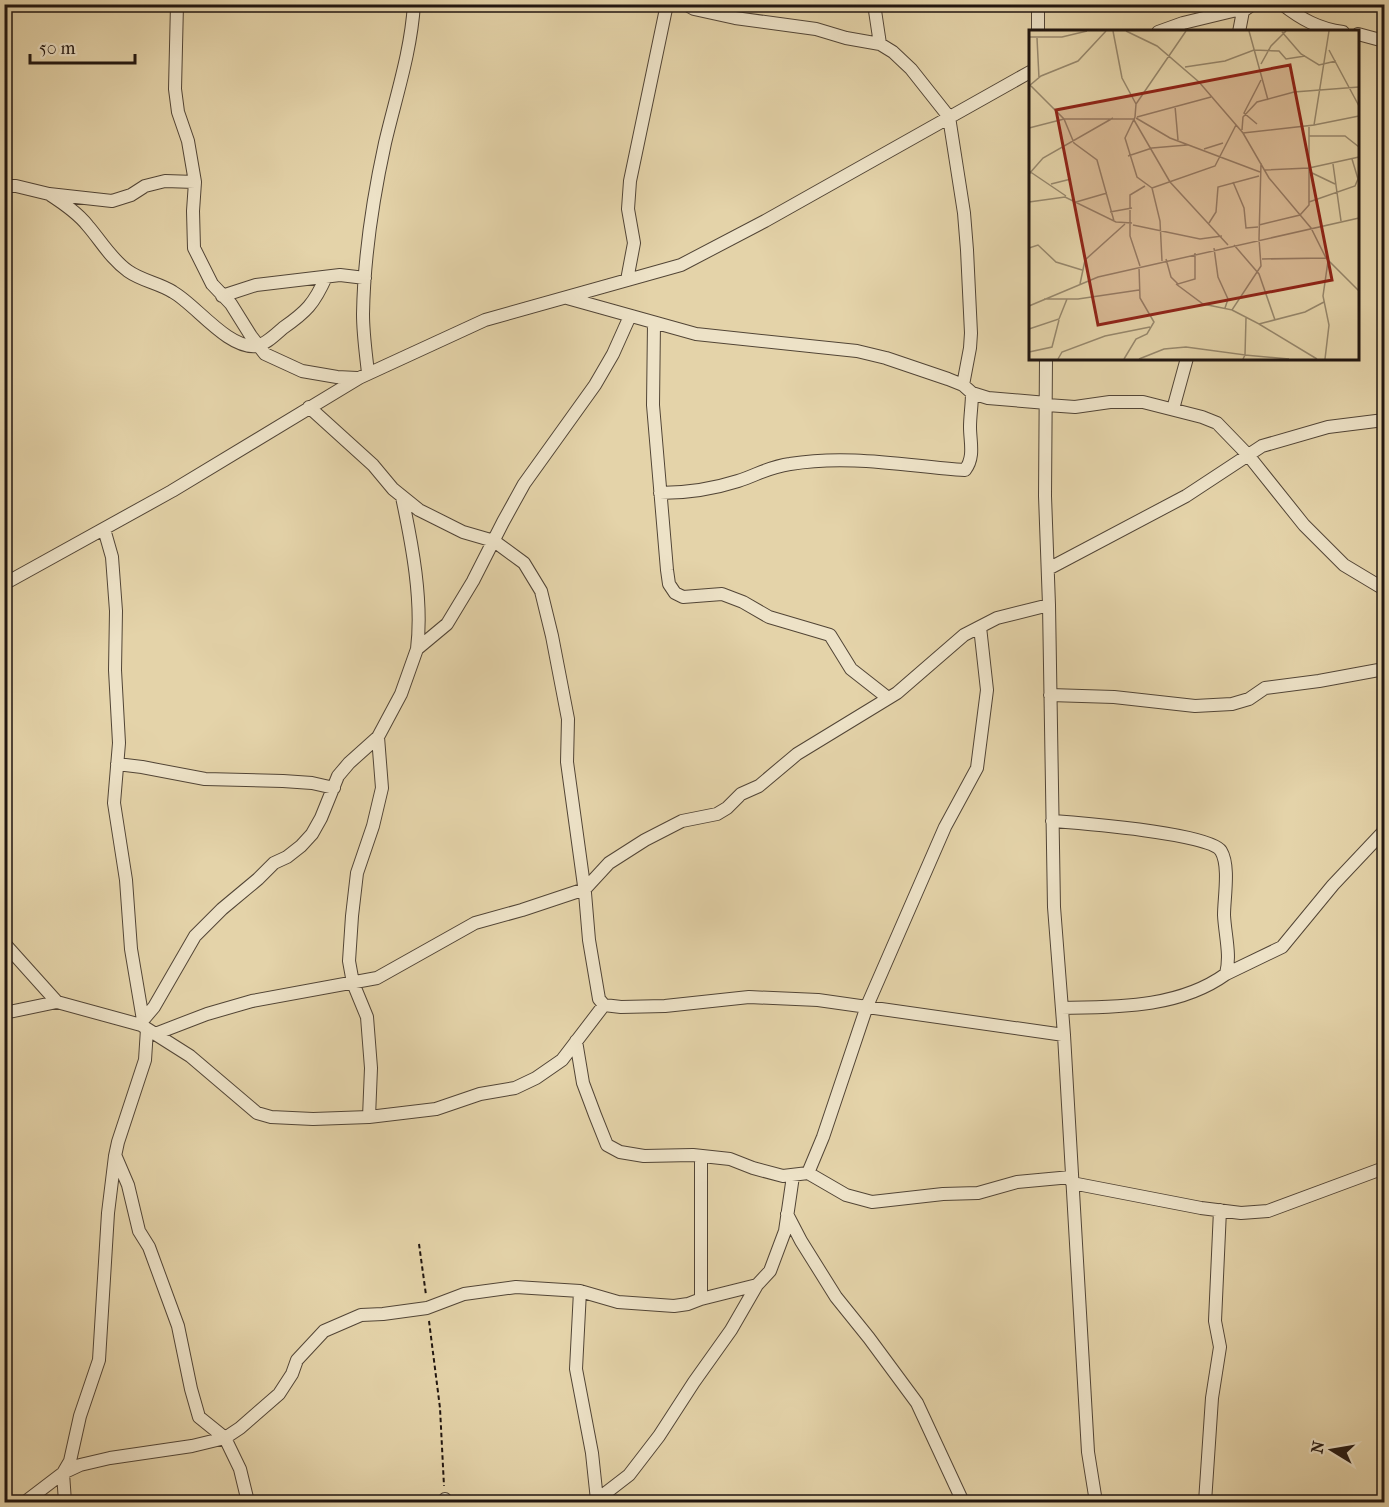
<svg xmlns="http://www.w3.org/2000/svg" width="1389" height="1507" font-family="'IM FELL French Canon',serif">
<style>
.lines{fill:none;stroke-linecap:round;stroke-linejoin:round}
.street-casing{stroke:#524536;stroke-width:14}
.path{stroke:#211610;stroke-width:2;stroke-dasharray:4.5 3;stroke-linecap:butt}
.street{stroke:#ede2c7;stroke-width:12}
.inset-road{fill:none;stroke:#96876c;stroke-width:1.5}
.view{fill:#8f2418;fill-opacity:0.15;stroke:#8f2418;stroke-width:3}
.inset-edge{fill:none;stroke:#211610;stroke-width:3}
</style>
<rect width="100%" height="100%" fill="#e4d3a9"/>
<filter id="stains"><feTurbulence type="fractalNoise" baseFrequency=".00333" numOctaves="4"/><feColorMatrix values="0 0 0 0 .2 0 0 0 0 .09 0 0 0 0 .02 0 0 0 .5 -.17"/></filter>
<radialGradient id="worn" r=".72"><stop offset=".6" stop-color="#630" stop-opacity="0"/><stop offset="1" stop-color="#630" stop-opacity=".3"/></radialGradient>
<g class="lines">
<defs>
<path id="street" d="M177 4 175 89 178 112 188 141 195 182 193 211 194 248 212 284 231 304 251 336 265 354 302 371 337 377 357 378
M685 4 694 9 735 18 816 29 846 38 880 44 893 52 911 69 949 117 964 213 967 250 971 333 970 348 963 385
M874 4 880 44
M1038 4V32
M1282 4C1301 19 1319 29 1343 32
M1158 32 1183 23 1241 9 1243 11 1253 4
M1239 32 1243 11
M1358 34 1384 41
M4 186H16L49 194 112 201 131 195 145 186 165 181 195 182
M49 194C63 203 78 213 88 226 101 241 111 259 128 271 142 281 159 283 173 292 196 305 228 349 256 346 265 345 276 334 283 328 306 312 314 304 326 277
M627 280 634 243 628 209 630 181 667 4
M222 296 256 285 340 275 365 278
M567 298 696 334 857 351 886 358 948 379 963 385 972 393 988 398 1047 403
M654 323 653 405 667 570 669 584 675 593 683 597 722 594 743 602 769 617 830 635 851 669 888 698
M1046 358 1045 496 1049 605 1054 907 1064 1035 1088 1452 1096 1502
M368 373C366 354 363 334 363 314 364 257 373 198 385 143 396 96 411 52 414 4
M1047 405 1075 407 1110 402H1143L1202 417 1217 423 1248 455 1304 525 1344 565 1384 589
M309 407 373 465 393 489 419 510 463 532 494 541 524 563 541 591 552 636 568 719 567 762 585 893 589 940 599 999 604 1005 621 1007 665 1006 749 997 818 1000 1064 1035
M1173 409 1187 358
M660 493C686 493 713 489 738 481 757 475 768 467 790 464 849 454 907 466 965 470 975 457 970 442 970 427 970 416 972 405 972 393
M402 497C412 544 423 601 417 649
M104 529 112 557 116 611 115 670 119 743 114 803 126 880 131 949 143 1020 141 1024
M1048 569 1186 496 1262 446 1328 427 1384 420
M4 584 172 491 359 378 485 320 681 265 765 221 1030 72
M1050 695 1114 697 1195 706 1232 704 1249 699 1265 688 1319 681 1384 669
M117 764 142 767 205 779 283 781 312 783 334 788
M1052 821C1078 823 1211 833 1221 851 1230 866 1224 898 1224 915 1225 935 1231 955 1226 974 1179 1008 1117 1007 1062 1008
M4 943 57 1002 141 1025 190 1056 257 1113 271 1117 313 1119 369 1117 436 1109 480 1094 515 1088 536 1078 562 1060 604 1005
M1226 974 1282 947 1333 885 1383 832 1384 828
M4 1013 57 1002
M143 1020 154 1007 195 936 222 909 258 879 274 863 287 857 301 846 312 834 321 818 338 776 349 763 378 737 401 694 417 649 447 624 473 581 503 522 524 484 595 385 613 354 630 316
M155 1034 207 1014 252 1001 377 978 475 923 522 910 585 889 609 863 645 840 682 821 717 814 727 808 741 794 759 786 797 754 897 693 964 635 997 618 1049 605
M576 1041 583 1083 595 1115 607 1145 620 1152 644 1156 693 1155 730 1159 753 1168 783 1176 808 1173 846 1195 872 1202 943 1194 978 1193 1017 1182 1071 1177
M369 1117 371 1068 367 1017 353 983 349 961 352 916 357 873 373 826 382 788 378 737
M701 1156V1299
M116 1157 128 1185 139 1231 149 1247 178 1326 191 1389 199 1417 225 1438 240 1469 248 1502
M808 1173 823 1137 867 1006 945 827 977 768 987 690 980 627
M1072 1183 1201 1208 1241 1213 1268 1211 1384 1168
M787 1214 801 1241 836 1297 869 1338 917 1403 963 1502
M580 1291 576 1369 592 1453 597 1500
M25 1502 63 1473 80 1465 110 1458 192 1446 225 1438 240 1428 279 1394 292 1374 297 1360 324 1331 361 1315 383 1314 427 1308 464 1294 516 1287 580 1291 618 1302 674 1306 688 1304 701 1299 757 1285
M65 1502 63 1473 70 1461 80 1416 99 1360 108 1213 115 1156 118 1142 145 1060 147 1029
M445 1502V1499
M594 1502 629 1475 659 1436 694 1382 731 1330 757 1285 770 1271 785 1231 793 1176
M1205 1502 1212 1398 1220 1347 1215 1321 1220 1210"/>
</defs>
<!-- street casing -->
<use href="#street" class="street-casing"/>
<!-- path -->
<path class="path" d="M419 1244 426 1295
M429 1321 440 1408 444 1486"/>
<!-- street -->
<use href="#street" class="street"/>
</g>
<!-- overview -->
<g transform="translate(1029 30)">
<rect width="330" height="330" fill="#e4d3a9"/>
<path class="inset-road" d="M84 1 93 48 107 74M97 1 128 16 170 52 214 103 240 148 282 198 297 228 330 261M220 1 239 70M253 2 272 24 290 35 307 31M0 7H33L58 1M8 8 10 48M300 20 330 76M232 34 242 16 257 1M156 37 196 31 225 20 250 21 257 29 276 26M0 54 35 89 45 113 68 130 85 191M0 56 12 46 49 31 77 1M146 76 149 110M108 87 182 67M107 88 141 108 231 142M105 90 141 152 199 215M228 94 215 83 232 50M285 95 330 86M0 98 35 89H106M213 100 214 87 228 72 265 62 330 57M214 103 285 95 300 1M280 106H316L330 117M175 119 194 113M99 126 123 118 158 115M304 134 312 191M236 140 280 138 330 127M0 141 37 166M281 142 306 154M0 144 14 128 84 88M204 152 215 178 217 198 229 197M22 154 42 149M123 158 108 147 96 108 106 87 107 74 157 1M0 172 36 167 87 192 103 193M47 172 78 163M280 172 326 156 329 149 323 129M81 182 103 178M180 193 187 182 189 157 230 146M104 195 171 209 193 206M230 195 271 185 280 175V97M230 209 232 133M205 215 230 244 246 290M0 218 9 215 27 232 53 240M185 218 189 247 199 269 196 278M137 229 142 247 149 254 166 249V223M233 229 297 228M133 231 131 191 123 158 186 136 207 95M111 236 101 206V165L116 156M51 254 56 230 96 194M147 254 174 274 203 280 232 236 230 209M15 269H49L110 260M0 276 69 247 330 188M203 280 230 294 276 282 295 272M230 294 288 329M0 299 30 289 38 269M0 322 23 317 30 290M29 329 33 322 76 306 121 297M95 329 107 309 118 304 125 292 111 268 110 237M110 329 135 319 157 317 216 325 217 288M214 329 216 325 260 329M296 329 300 295 294 266 299 231"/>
<path class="view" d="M261 35 303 250 69 295 27 80Z"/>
<rect width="330" height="330" class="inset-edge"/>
</g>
<!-- margin -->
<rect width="1389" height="1507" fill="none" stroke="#e4d3a9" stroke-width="24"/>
<rect x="6" y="6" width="1377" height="1495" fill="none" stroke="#211610" stroke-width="3"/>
<rect x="12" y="12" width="1365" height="1483" fill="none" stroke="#211610" stroke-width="1.5"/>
<!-- north arrow -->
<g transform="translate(1332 1450) rotate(281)" stroke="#ede2c7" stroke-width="4.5" paint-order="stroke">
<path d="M0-4.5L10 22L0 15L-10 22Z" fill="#211610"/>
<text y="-9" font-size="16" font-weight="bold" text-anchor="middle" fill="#211610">N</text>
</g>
<!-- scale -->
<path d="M30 54v9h105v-9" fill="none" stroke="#211610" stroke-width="3"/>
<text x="39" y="54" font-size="18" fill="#211610" stroke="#ede2c7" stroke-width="4.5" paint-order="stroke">50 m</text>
<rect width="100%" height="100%" filter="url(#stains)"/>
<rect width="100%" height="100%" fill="url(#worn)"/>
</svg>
